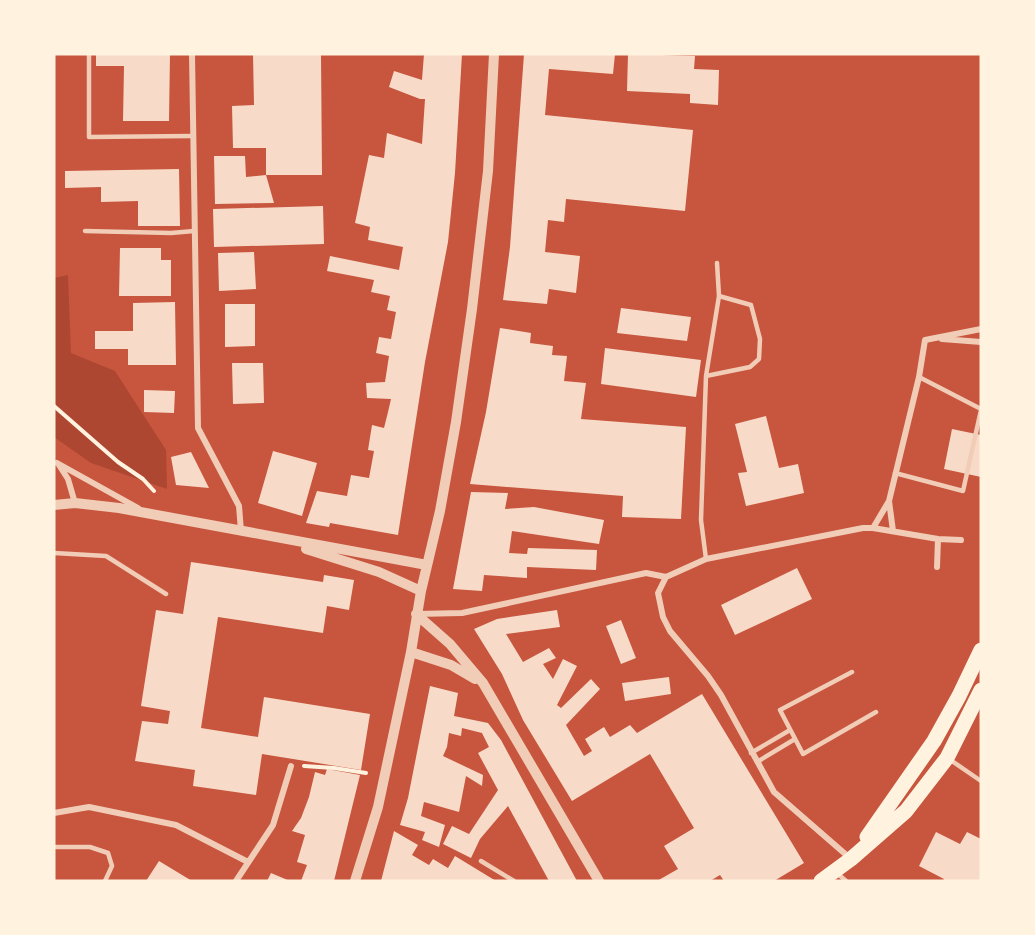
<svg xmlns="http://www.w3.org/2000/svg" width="1035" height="935" font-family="'Sofia Sans Condensed',sans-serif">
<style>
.green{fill:#ae4732}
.building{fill:#f7dbc8}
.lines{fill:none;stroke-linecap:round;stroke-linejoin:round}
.path{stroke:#fff3e0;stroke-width:4}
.service{stroke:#f1ccb7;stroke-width:4.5}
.minor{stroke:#f1ccb7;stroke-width:6}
.tertiary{stroke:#f1ccb7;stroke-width:10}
.primary{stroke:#fff3e0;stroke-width:15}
</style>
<rect width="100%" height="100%" fill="#c8553d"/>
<!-- green -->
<path class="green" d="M68 275 71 353 115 371 166 450 167 489 91 463 54 437V278Z"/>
<!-- building -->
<path class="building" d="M96 54H170L169 121H123L124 66H96Z
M253 54H321L322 175H266V148H233L232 106 254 105Z
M424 54H462L455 173 448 242 425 362 398 535 330 523 329 527 306 523 317 491 347 496 351 475 369 478 374 451 368 450 372 425 384 428 388 412 391 399 367 398 366 383 385 382 389 356 376 353 379 337 391 339 396 312 387 310 390 296 371 292 374 280 327 271 330 256 399 270 403 247 368 240 370 227 355 223 369 155 384 158 387 133 422 144 425 99H420L389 87 394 71 422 80Z
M524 54H615L613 74 549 69 545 115 693 130 685 211 566 199 564 222 548 220 545 252 580 256 576 293 549 289 547 304 503 300 510 247Z
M628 54 695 56 694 69 719 70 718 105 690 103V94L627 91Z
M214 156H245L246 177 266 175 274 203 215 204Z
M179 169 180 226H138V201L101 202V187L65 188V171Z
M323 206 324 244 214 247 213 209Z
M120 248H161V260H171V296H119Z
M254 252 256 289 219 291 218 253Z
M175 302 176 365H128V349H95V331H133V303Z
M225 304H255V346L225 347Z
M621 308 691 317 687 341 617 333Z
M500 328 531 333 530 343 553 346 552 355 567 356 564 381 586 383 581 419 686 427 681 519 622 517 623 496 470 484 486 412Z
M605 348 701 360 696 397 601 384Z
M232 363H263L264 403 233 404Z
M144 390 175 391 174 413 144 412Z
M766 416 779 468 798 464 804 493 746 506 738 473 747 472 735 424Z
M952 429 981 435V477L944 469Z
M273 451 317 463 302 516 258 503Z
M191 452 209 488 176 485 171 457Z
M471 492 508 493 505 509 534 507 604 520 599 544 512 531 509 553 527 554 528 548 597 550 596 570 527 567V578L484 575 482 591 453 589Z
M191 562 323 582 324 575 354 580 349 610 327 606 323 633 218 617 201 728 258 737 264 697 370 714 361 770 262 754 256 795 193 786 195 770 135 761 142 721 168 724 170 711 141 706 156 610 183 614Z
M797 568 812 599 735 635 721 605Z
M557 610 560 627 506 634 523 662 549 648 556 658 543 664 553 679 563 659 577 666 557 705 561 708 591 679 600 689 566 725 584 756 592 751 585 739 604 727 610 737 630 725 637 733 702 694 804 863 774 881H724L720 875 710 881H657L678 869 664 846 694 828 650 754 572 801 523 720 502 674 474 629 497 619Z
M621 620 636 658 621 664 606 626Z
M669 677 671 694 625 701 622 683Z
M430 686 458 693 454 716 488 723 501 740 577 881H549L508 806 480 839 471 858 443 844 452 826 469 834 498 790 478 753 489 747 482 733 462 728 461 736 449 733 447 747 443 756 483 775 482 786 466 776 459 812 424 802 421 816 445 825 439 847 422 840 425 832 400 825 408 798Z
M327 769 360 775 334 881H301L307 865 297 862 305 835 292 831 301 818 309 797 315 772 325 775Z
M394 831 418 845 412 855 429 865 433 859 448 868 455 856 496 881H381Z
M936 832 960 844 967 832 981 839V881H943L944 879 919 866Z
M159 861 192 881H146Z
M271 873 290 881H267Z"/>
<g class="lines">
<!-- path -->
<path class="path" d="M54 406 118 462 143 479 154 491
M304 766 334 768 366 773"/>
<!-- service -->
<path class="service" d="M89 54V137L192 136
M85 231 171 233 194 231
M706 376 750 367 759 359 760 339 751 305 719 296
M919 377 981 409
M895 473 963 491 981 410
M54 553 106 556 166 594
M706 559 701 520 706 376 719 296 717 263
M852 672 780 710 803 754 876 712
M751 753 790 730
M949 759 981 781
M757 762 795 739
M54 847H90L108 853 112 866 105 881
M481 861 514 881
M837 873 846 881"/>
<!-- minor -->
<path class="minor" d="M192 54 198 428 239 506 241 531
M942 339 981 342
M57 463 138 508
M59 465 68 479 75 503
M889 501 893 531
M873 528 889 501 919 377 925 340 981 329
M937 567 938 539
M666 577 658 593 663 617 670 631 708 676 721 695 774 792 851 859
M416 614 462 613 646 573 666 577 706 559 863 528H873L938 539 961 540
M54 813 89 807 176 825 248 862
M236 881 273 825 291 766"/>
<!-- tertiary -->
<path class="tertiary" d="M54 505 75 503 119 508 427 565
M306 549 379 572 421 591
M416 614 450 644 483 683 599 881
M411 652 451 665 475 679
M355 881 378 807 411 652 421 591 440 511 456 422 472 309 488 171 494 54"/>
<!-- primary -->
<path class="primary" d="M867 837 934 741 959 696 981 650
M821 881 851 859 906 811 947 758 981 690"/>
</g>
<!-- border -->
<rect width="1035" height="935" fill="none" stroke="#fff3e0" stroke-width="111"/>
</svg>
